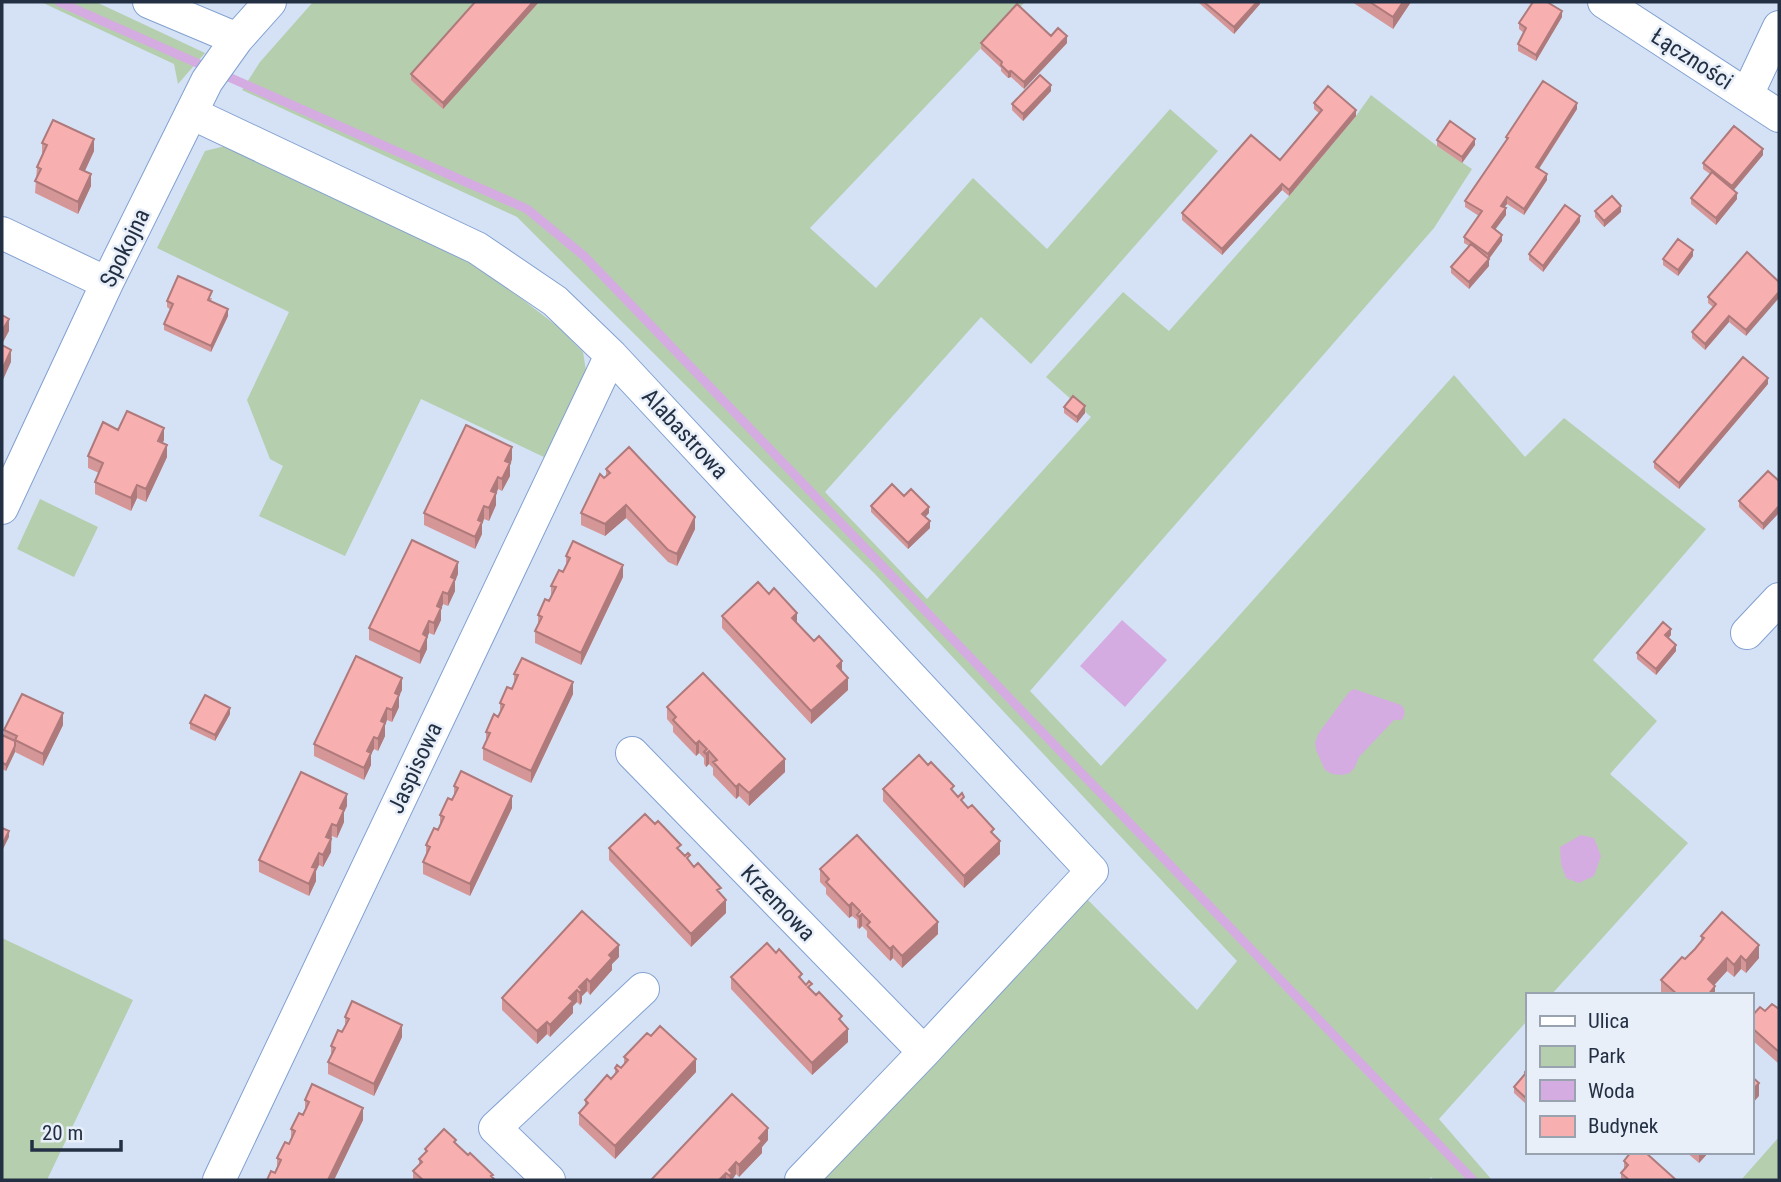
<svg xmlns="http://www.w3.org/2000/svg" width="1781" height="1182" font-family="'Roboto Condensed',sans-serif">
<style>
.green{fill:#b5ceae}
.water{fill:#d5ace1}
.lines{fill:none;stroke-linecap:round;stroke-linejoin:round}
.stream{stroke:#d5ace1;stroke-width:9}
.minor-casing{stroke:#82a1d0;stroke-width:34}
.minor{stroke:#fff;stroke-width:32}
.wall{fill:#d59697}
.shaded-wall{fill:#ae7a7b}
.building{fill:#f8afb0;stroke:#ae7a7b;stroke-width:2}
.labels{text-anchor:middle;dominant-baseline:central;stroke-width:5;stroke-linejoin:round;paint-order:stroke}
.street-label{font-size:23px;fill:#233043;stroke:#e8eff9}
</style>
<rect width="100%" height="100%" fill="#d5e2f6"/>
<!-- green -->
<path class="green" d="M41 2H96L205 53 178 84 174 64Z
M313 2H1025L810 228 876 288 973 178 1047 249 1170 109 1218 151 1031 364 981 317 825 492 927 599 1091 417 1046 377 1123 292 1169 331 1289 196 1356 116 1371 95 1437 146 1472 169 1434 228 1030 691 1101 766 1220 637 1454 375 1525 457 1564 418 1706 529 1593 660 1657 721 1610 774 1688 843 1551 995H1527V1021L1439 1119 1492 1180H1434L1431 1177 1428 1180H823L891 1104 1086 898 1197 1010 1237 961 875 574 517 217 242 90 260 62Z
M233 144 377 213 483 269 557 326 583 352 587 377 548 459 421 399 345 556 259 516 283 466 270 459 247 400 289 312 157 248 205 151Z
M40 499 98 527 74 577 17 549Z
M2 938 133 1000 47 1180H2Z
M1779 1137V1180H1741Z"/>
<!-- water -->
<path class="water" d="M1122 620 1167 660 1125 707 1080 666Z
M1354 689 1401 705C1406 710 1405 714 1402 720H1394L1359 757 1355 767 1350 773 1342 775 1332 774 1325 770 1316 750 1315 743 1318 734 1349 692Z
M1581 835 1594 838 1601 856 1594 876 1579 883 1566 878 1561 864 1560 847Z"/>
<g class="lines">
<!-- stream -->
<path class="stream" d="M59 2 527 209 584 256 1473 1180"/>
<defs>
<path id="minor" d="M149 2 237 39
M1604 2 1779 116
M1747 95 1779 27
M191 113 477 248 555 301 611 355 1092 871 924 1052 801 1180
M2 233 107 283
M2 508 107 283 207 81 237 39 270 2
M1747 633 1779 599
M632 753 924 1052
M219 1180 611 355
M549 1180 495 1128 643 989"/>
</defs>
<!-- minor casing -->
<use href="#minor" class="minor-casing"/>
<!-- minor -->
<use href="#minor" class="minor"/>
</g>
<!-- wall -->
<path class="wall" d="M475 2H539L443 109 411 80V74Z
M1199 2H1260V4L1234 34 1199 3Z
M1352 2H1411L1393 29Z
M1562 17 1536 61 1518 51V44L1524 33 1519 29V23Z
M1051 36 1067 43 1024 89 1011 77 1008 78 1001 71V68L981 49V43Z
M1051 91 1023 121 1012 110V104Z
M1314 103 1356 116 1289 196 1282 190 1222 255 1182 220V213L1280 160 1319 113 1314 109Z
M1577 109 1539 169 1547 180 1524 215 1507 204 1504 207 1506 215 1495 229 1502 241 1489 259V266L1469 289 1451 273V267L1469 246 1464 243V237L1479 216 1465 207V201L1506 142V137Z
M1437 140 1475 145 1462 163 1437 146Z
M42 143 94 151 85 171 91 186 78 214 35 193 37 167 42 155Z
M1763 155 1734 190 1737 199 1716 225 1691 204V198L1710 174 1703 169V163Z
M1595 211 1621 212 1604 227 1595 217Z
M1580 222 1543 272 1529 260V254Z
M1747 252 1746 336 1729 322 1705 350 1692 338V332L1713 307 1708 303V297Z
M1693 256 1678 276 1663 265V259Z
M212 298 211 301 228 316 211 352 164 330V324L171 310 167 307V301Z
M1768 384 1679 489 1654 468V462Z
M1064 407 1085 413 1077 423 1064 413Z
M118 430 164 440 162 443 167 457 146 502 137 498 131 511 95 494V482L99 473 88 468V456Z
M512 459 510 465V476L502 491 498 489 496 494V505L489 521 484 519 482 524V534L475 549 424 525V513Z
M606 469 695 529 677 566 668 562 626 518 605 536 581 525V513L606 476Z
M1779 481 1763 530 1739 507V501Z
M904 496 929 513 925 517 930 528 908 549 871 512V506Z
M566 556 623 577 581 665 535 643V631L538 625V615L549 601 551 597V586L563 572 566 567Z
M458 574 455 581V591L448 606 443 604 441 609V620L434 635 429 633 427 638V649L420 664 369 640V628Z
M722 616 797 624 842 672 848 690 811 724 722 628Z
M1671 635 1668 638 1676 651 1656 675 1637 659V653Z
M514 674 573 694 531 783 483 760V748L486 742V732L498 717 500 713V703L512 689 514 685Z
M402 690 399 696V707L392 722 387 720 385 725V736L378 751 374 749 371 754V765L364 780 314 756V744Z
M667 707 785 772 749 806 739 796 736 799 713 775V768L709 764 706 767 704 764V758L699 753 696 756 673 732V726L667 719Z
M230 714 215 741 190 729V723Z
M63 725 43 766 15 752 6 771 2 769V735L4 736V730Z
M454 786 512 808 470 896 423 874V862L426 855V845L438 830 440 825V815L454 796Z
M883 789 954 793 994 835 1000 854 964 888 883 801Z
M347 806 344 812V822L337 838 332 836 331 840V852L323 867 319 865 316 871V881L309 896 259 872V860Z
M609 848 681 852 721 894 726 913 691 947 609 860Z
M820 869 938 934 902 968 893 958 890 961 867 937V931L862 926 859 929 857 927V920L852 916 849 918 826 894V888L820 882Z
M1701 936 1759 958 1746 973 1741 969 1734 977 1727 971 1714 985 1715 995H1664L1661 993V980L1685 959 1701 942Z
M619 957 612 964V970L590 995 587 991 582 996V1002L580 1005 577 1002 573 1006V1013L550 1037 547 1034 537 1044 502 1010V998Z
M731 977 802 980 842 1023 848 1042 812 1075 731 989Z
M1779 1009V1064L1751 1039V1017L1765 1011Z
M345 1017 402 1037 374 1096 328 1074V1062L331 1056V1046L342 1032 345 1027Z
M624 1057 696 1072 615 1159 579 1125V1113L585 1107V1100L615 1075V1068H621L624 1064Z
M1527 1069V1105L1514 1093V1087L1525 1075V1072Z
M305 1100 363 1120 334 1180H267L275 1173 277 1168V1158L289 1144 291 1139V1129L305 1110Z
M768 1140 762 1147V1153L739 1177 736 1174 732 1180H651Z
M456 1143 495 1180H413V1171L419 1165V1159L425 1153V1149Z
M1686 1152H1709L1699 1163Z
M1624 1161 1675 1180H1621V1173L1624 1170Z"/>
<!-- shaded-wall -->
<path class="shaded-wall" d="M533 2H539L443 109V103Z
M1257 2H1260V4L1234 34V27Z
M1403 2H1411L1393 29V17Z
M1562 11V17L1536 61V55Z
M1067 36V43L1024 89V82Z
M1011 71V77L1008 78V72Z
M1051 85V91L1023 121V114Z
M1577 103V109L1536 173V167Z
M1356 110V116L1289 196V190Z
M94 139V151L80 181V169Z
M1475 139V145L1462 163V157Z
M1763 149V155L1732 192V186Z
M91 174V186L78 214V202Z
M1547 174V180L1524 215V209Z
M1282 184V190L1222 255V249Z
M1737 193V199L1716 225V218Z
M1507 197V204L1501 212V206Z
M1621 206V212L1604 227V221Z
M1506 208V215L1492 234V227Z
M1580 216V222L1543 272V266Z
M1502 235V241L1488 260V254Z
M1693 250V256L1678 276V270Z
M1489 259V266L1469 289V282Z
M1779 292V298L1746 336V330Z
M228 309V316L211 352V346Z
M1729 316V322L1705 350V344Z
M9 319V331L2 344V331Z
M11 350V362L2 382V370Z
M1768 378V384L1679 489V483Z
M1085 406V413L1077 423V417Z
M164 428V440L158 453V441Z
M167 445V457L146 502V489Z
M512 447V459L510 465V476L502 491V479L505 461Z
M498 477V489L496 494V505L489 521V508L491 491Z
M137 485V498L131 511V498Z
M626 505V518L605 536V524Z
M484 506V519L482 524V534L475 549V537L478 520Z
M1779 506V513L1763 530V524Z
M929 507V513L922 520V514Z
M695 517V529L677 566V554Z
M930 521V528L908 549V543Z
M458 562V574L455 581V591L448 606V594L451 577Z
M623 565V577L581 665V653Z
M443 592V604L441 609V620L434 635V623L437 606Z
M797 613V626L792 618Z
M429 621V633L427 638V649L420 664V652L423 634Z
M1671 629V635L1665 642V635Z
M1676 645V651L1656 675V669Z
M842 661V673L837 666Z
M402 678V690L399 696V707L392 722V710L395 693Z
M848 678V690L811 724V711Z
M573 682V694L531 783V771Z
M230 708V714L215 741V735Z
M387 708V720L385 725V736L378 751V739L381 721Z
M63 713V725L43 766V754Z
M374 737V749L371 754V765L364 780V768L367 751Z
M699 741V753L696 756V744Z
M15 746V752L6 771V765Z
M709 751V764L706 767V754Z
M785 759V772L749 806V793Z
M739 784V796L736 799V787Z
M347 794V806L344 812V822L337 838V826L340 808Z
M512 796V808L470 896V884Z
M332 824 331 852 323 867V855L326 837Z
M9 831V837L2 851V845Z
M1000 841V854L964 888V876Z
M319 853V865L316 871V881L309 896V884L312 867Z
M726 900V913L691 947V934Z
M852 903V916L849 918V906Z
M862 914V926L859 929V917Z
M938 922V934L902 968V956Z
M619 945V957L612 964V970L590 995V982L609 955Z
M1759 945V958L1746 973V961Z
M893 946V958L890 961V949Z
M1741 956V969L1734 977V965Z
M1727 958V971L1708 992V979Z
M587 979V991L582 996V1002L580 1005 579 987Z
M1715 986V995H1708Z
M577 990V1002L573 1006V1013L550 1037V1025L569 998Z
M547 1022V1034L537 1044V1031Z
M402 1025V1037L374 1096V1084Z
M848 1029V1042L812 1075V1063Z
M696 1059V1072L615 1159V1146Z
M1759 1083V1096L1751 1105V1092Z
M363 1108V1120L334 1180H328Z
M768 1128V1140L762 1147V1153L739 1177V1165L759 1138Z
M1699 1152H1709L1699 1163Z
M736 1162V1174L732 1180H730L729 1170Z
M726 1173V1180H719Z"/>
<!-- building -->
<path class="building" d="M475 2H533L443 103 411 74Z
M1204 2H1257L1234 27Z
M1370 2H1403L1393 17Z
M1533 2H1547L1562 11 1536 55 1518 44 1526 28 1519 23Z
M1017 4 1051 36 1058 28 1067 36 1024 82 1011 71 1008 72 1001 65 1002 62 981 43Z
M1040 75 1051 85 1023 114 1012 104Z
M1543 81 1577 103 1536 167 1547 174 1524 209 1507 197 1501 206 1506 208 1492 227 1502 235 1488 254 1464 237 1482 211 1465 201 1508 138 1506 137Z
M1328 86 1356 110 1289 190 1282 184 1222 249 1182 213 1251 135 1280 160 1322 110 1314 103Z
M53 120 94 139 80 169 91 174 78 202 35 181 41 169 37 167 47 145 42 143Z
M1450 121 1475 139 1462 157 1437 140Z
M1734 126 1763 149 1732 186 1703 163Z
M1712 172 1737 193 1716 218 1691 198Z
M1612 196 1621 206 1604 221 1595 211Z
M1565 205 1580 216 1543 266 1529 254Z
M1678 239 1693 250 1678 270 1663 259Z
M1471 244 1489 259 1469 282 1451 267Z
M1747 252 1779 282V292L1746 330 1729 316 1705 344 1692 332 1716 304 1708 297Z
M178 276 212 291 208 300 228 309 211 346 164 324 173 304 167 301Z
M2 315 9 319 2 331Z
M2 345 11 350 2 370Z
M1743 357 1768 378 1679 483 1654 462Z
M1073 396 1085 406 1077 417 1064 407Z
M127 411 164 428 158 441 167 445 146 489 137 485 131 498 95 482 103 463 88 456 103 422 118 430Z
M466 425 512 447 505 461 510 463 502 479 498 477 491 491 496 493 489 508 484 506 478 520 482 522 475 537 424 513Z
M629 447 695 517 677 554 668 550 626 505 605 524 581 513 599 476 600 474 604 478 610 473 606 469Z
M1768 471 1779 481V506L1763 524 1739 501Z
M892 484 904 496 911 489 929 507 922 514 930 521 908 543 871 506Z
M412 540 458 562 451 577 455 579 448 594 443 592 437 606 441 608 434 623 429 621 423 634 427 637 420 652 369 628Z
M573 541 623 565 581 653 535 631 542 617 538 615 545 599 549 601 556 587 551 586 559 570 563 572 570 558 566 556Z
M758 582 769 594 774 588 797 613 792 618 814 641 819 636 842 661 837 666 848 678 811 711 722 616Z
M1663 622 1671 629 1665 635 1676 645 1656 669 1637 653Z
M356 656 402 678 395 693 399 695 392 710 387 708 381 721 385 723 378 739 374 737 367 751 371 753 364 768 314 744Z
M522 658 573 682 531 771 483 748 490 733 486 732 493 716 494 714 498 717 504 705 500 703 507 687 512 689 518 675 514 674Z
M703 673 785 759 749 793 739 784 736 787 713 762 717 760 709 751 706 754 704 752 707 749 699 741 696 744 673 720 676 717 667 707Z
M22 694 63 713 43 754 15 740 17 736 4 730Z
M205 695 230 708 215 735 190 723Z
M2 735 15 741V746L6 765 2 762Z
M919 755 928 765 931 762 954 786 951 789 958 797 962 793 964 797 961 800 968 808 972 805 994 829 991 832 1000 841 964 876 883 789Z
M461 771 512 796 470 884 423 862 430 847 426 845 434 828 438 830 444 817 440 815 447 800 448 798 452 800 458 788 454 786Z
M301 772 347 794 340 808 344 810 337 826 332 824 326 837 331 839 323 855 319 853 312 867 316 868 309 884 259 860Z
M645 814 655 824 658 821 681 845 677 848 685 856 688 853 690 855 687 858 694 867 698 863 721 888 717 890 726 900 691 934 609 848Z
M2 828 9 831 2 845Z
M857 835 938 922 902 956 893 946 890 949 867 925 870 922 862 914 859 917 857 915 860 911 852 903 849 906 826 882 829 879 820 869Z
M582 911 619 945 609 955 612 958 590 982 587 979 579 987 582 990 580 993 577 990 569 998 573 1001 550 1025 547 1022 537 1031 502 998Z
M1722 912 1759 945 1746 961 1741 956 1734 965 1727 958 1708 979 1715 986 1708 995H1678L1661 980 1682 957 1685 959 1695 949 1704 938 1701 936Z
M767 943 776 953 779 949 802 974 799 977 806 985 809 981 812 984 808 987 816 995 819 992 842 1016 839 1019 848 1029 812 1063 731 977Z
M352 1001 402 1025 374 1084 328 1062 335 1048 331 1046 338 1030 342 1032 349 1019 345 1017Z
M1772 1004 1779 1009V1052L1751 1027V1017L1760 1007 1765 1011Z
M660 1026 696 1059 615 1146 579 1113 588 1103 585 1100 607 1075 611 1079 618 1071 615 1068 617 1065 621 1068 628 1060 624 1057 647 1033 651 1036Z
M1527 1069V1099L1514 1087 1526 1073 1525 1072Z
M1751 1076 1759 1083 1751 1092Z
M312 1084 363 1108 328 1180H267L271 1171 275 1173 281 1160 277 1158 285 1142 289 1144 295 1131 291 1129 299 1113 303 1115 309 1102 305 1100Z
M732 1094 768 1128 759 1138 762 1141 739 1165 736 1162 729 1170 732 1173 730 1176 726 1173 719 1180H651Z
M444 1129 456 1140 454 1142 468 1155 470 1153 493 1175 491 1176 495 1180H423L413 1171 422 1162 419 1159 427 1151 425 1149Z
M1631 1152H1645L1675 1179 1674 1180H1627L1628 1179 1621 1173 1628 1165 1624 1161Z"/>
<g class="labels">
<!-- street labels -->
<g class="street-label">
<text transform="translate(1692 59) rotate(33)">Łączności</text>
<text transform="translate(125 248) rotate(-64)">Spokojna</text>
<text transform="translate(685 434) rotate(47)">Alabastrowa</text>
<text transform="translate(415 768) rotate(-65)">Jaspisowa</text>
<text transform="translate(778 903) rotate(46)">Krzemowa</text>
</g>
</g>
<!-- border -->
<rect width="1781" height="1182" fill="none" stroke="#233043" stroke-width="7"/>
<!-- legend -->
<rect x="1526" y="993" width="228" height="161" fill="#e8eff9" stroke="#99a3b0" stroke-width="2"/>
<rect x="1540" y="1016" width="35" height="10" fill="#ffffff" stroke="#99a3b0" stroke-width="2"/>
<text x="1588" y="1028" font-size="21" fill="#233043">Ulica</text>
<rect x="1540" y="1046" width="35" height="21" fill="#b5ceae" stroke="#99a3b0" stroke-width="2"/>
<text x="1588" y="1063" font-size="21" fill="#233043">Park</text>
<rect x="1540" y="1080" width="35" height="21" fill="#d5ace1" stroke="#99a3b0" stroke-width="2"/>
<text x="1588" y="1098" font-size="21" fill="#233043">Woda</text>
<rect x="1540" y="1116" width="35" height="21" fill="#f8afb0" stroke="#99a3b0" stroke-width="2"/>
<text x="1588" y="1133" font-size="21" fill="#233043">Budynek</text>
<!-- scale -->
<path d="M32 1140v10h89v-10" fill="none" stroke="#233043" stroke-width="3.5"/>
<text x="42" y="1140" font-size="21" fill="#233043" stroke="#e8eff9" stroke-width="5" paint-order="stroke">20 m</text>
</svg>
